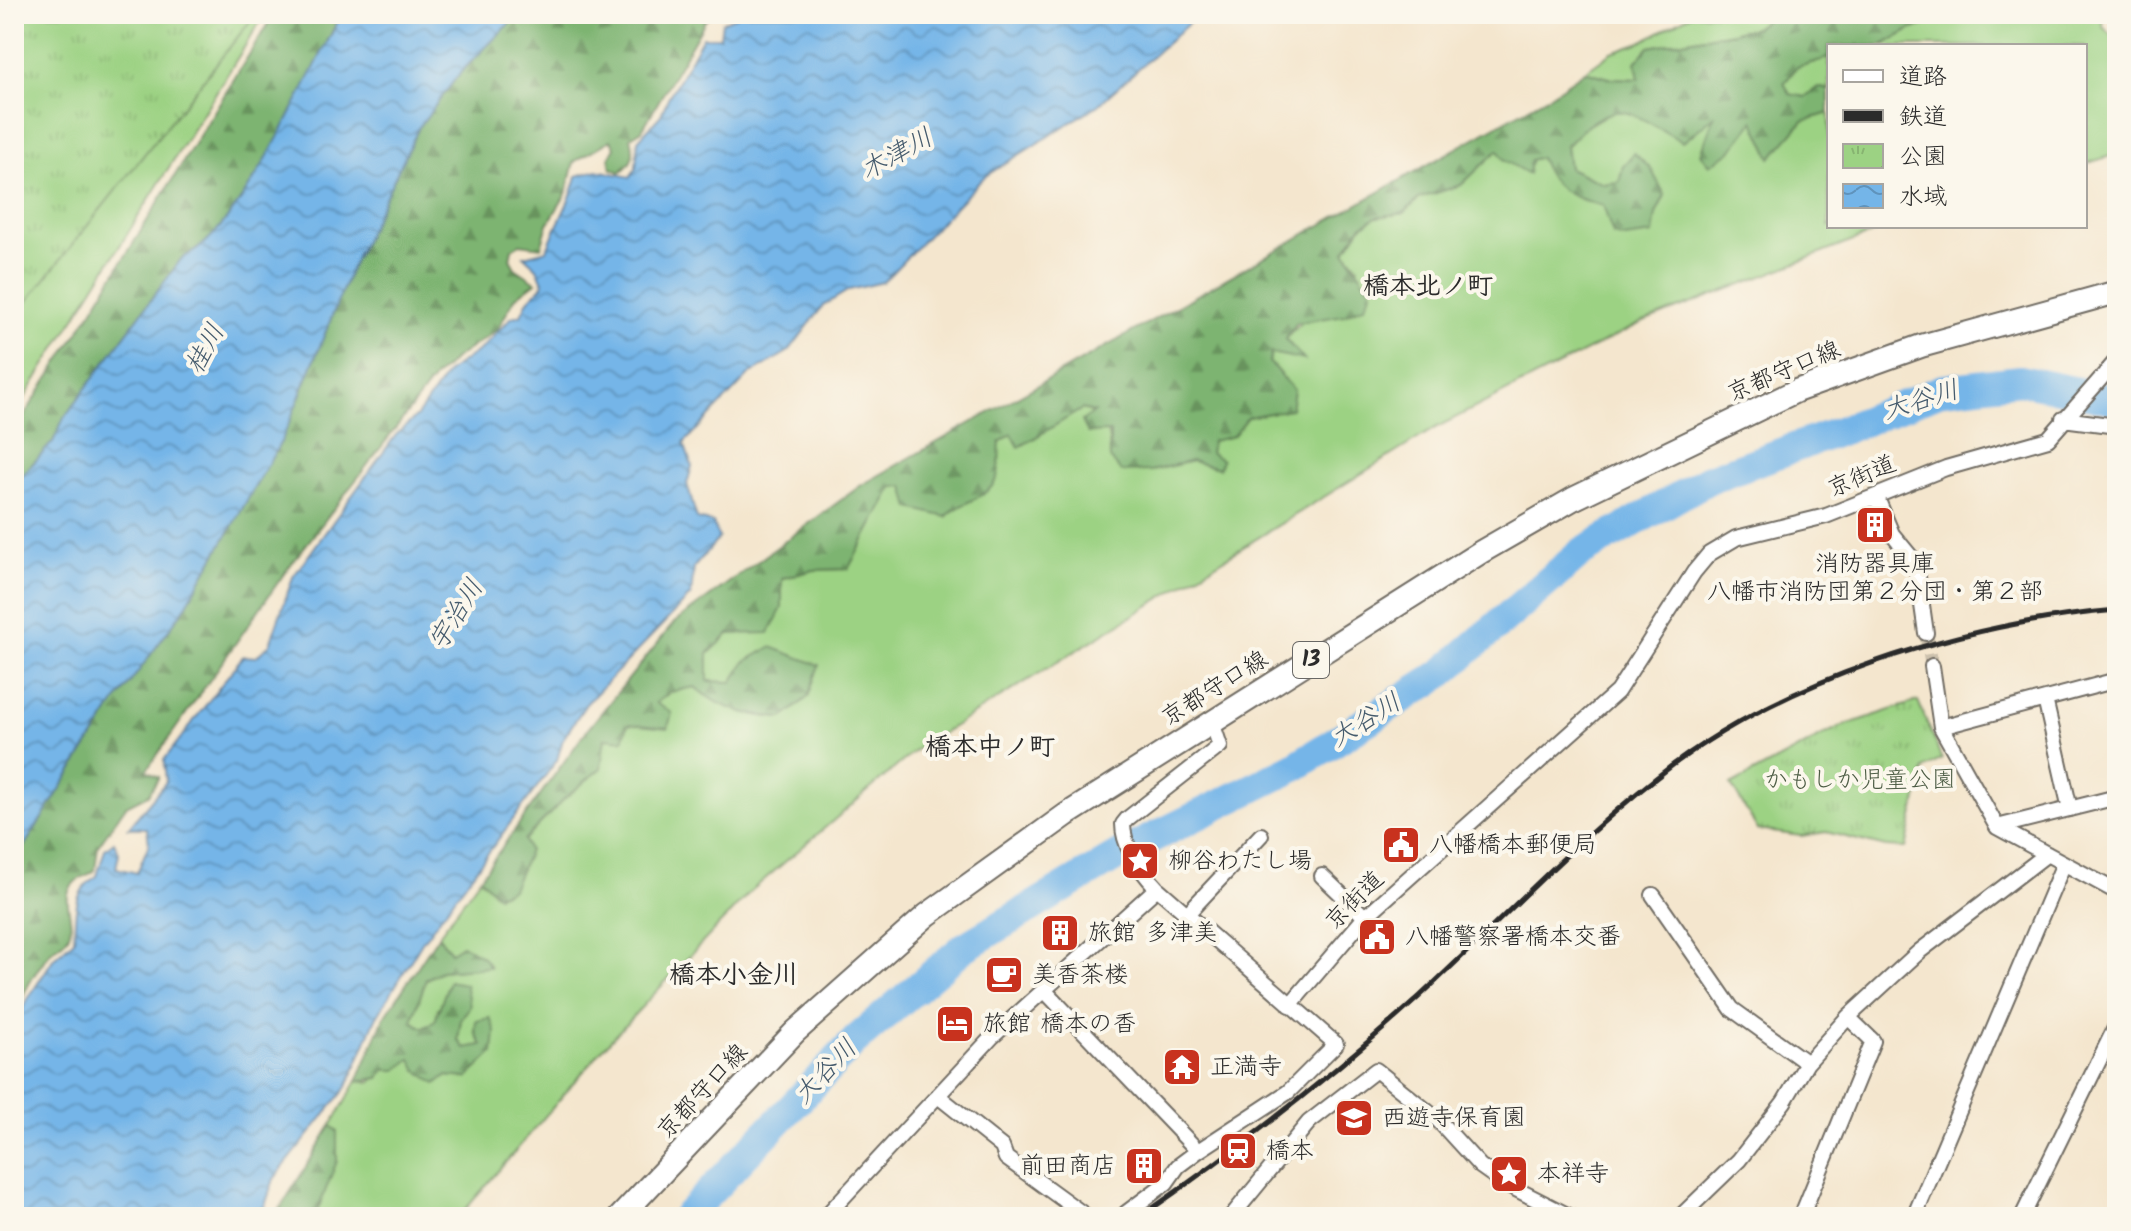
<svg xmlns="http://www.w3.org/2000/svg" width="2131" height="1231" font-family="Kalam,'Klee One',sans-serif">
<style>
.green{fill:#9cd283;stroke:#647e57;stroke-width:2}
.forest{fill:url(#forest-firs);stroke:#54704e;stroke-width:2}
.park{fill:url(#park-tufts);stroke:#647e57;stroke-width:2}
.water{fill:url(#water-waves);stroke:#50708a;stroke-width:2}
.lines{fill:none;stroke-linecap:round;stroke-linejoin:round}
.river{stroke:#74b5e8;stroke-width:30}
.street-tunnel{stroke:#ccc1ad;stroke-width:14;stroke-dasharray:14 7;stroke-linecap:butt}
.street-casing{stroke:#716c64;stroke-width:18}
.primary-casing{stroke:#716c64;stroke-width:26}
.street{stroke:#fff;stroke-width:14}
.primary{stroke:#fff;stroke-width:22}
.rail{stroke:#2b2b2b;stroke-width:5}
.labels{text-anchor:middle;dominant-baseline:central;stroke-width:8;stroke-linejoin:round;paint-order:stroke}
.shield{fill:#fbf7ec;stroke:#696865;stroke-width:2}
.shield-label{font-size:22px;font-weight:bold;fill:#2b2b2b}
.street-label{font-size:24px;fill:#2b2b2b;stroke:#fbf7ec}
.poi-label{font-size:24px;fill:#2b2b2b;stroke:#fbf7ec;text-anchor:start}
.park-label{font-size:24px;fill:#4d5d45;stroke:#fbf7ec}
.water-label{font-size:26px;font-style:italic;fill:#455b6d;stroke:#fbf7ec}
.neighbourhood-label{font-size:26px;font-weight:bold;fill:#2b2b2b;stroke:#fbf7ec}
</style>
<defs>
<pattern id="forest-firs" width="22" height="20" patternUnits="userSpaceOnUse" patternTransform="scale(2)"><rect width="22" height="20" fill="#7db471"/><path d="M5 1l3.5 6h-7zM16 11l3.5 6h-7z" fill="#67935d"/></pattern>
<pattern id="park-tufts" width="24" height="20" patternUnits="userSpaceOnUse" patternTransform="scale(2)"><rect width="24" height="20" fill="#9cd283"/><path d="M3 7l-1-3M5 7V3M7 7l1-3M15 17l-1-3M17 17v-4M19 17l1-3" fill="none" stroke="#87b471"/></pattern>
<pattern id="water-waves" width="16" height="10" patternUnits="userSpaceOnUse" patternTransform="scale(2)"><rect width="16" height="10" fill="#74b5e8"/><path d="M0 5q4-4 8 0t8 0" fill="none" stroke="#5f93bc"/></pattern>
</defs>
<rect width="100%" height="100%" fill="#fbf7ec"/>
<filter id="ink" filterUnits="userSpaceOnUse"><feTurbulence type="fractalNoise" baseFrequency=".0125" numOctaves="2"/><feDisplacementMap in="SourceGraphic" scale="16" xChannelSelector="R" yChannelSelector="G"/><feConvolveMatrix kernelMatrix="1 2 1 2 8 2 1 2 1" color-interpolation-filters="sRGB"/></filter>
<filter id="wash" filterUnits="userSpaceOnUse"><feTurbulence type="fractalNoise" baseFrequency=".006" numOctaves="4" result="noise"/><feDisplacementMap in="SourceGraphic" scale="32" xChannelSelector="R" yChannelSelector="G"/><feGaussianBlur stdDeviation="1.8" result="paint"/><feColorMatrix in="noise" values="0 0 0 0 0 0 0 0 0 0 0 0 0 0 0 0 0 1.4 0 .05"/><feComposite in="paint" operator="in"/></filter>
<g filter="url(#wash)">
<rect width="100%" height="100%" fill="#f4e6ce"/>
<!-- green -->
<path class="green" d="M246 14H265L14 415V306Z
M1692 14H1773L1755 28 1649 47 1640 79 1609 78 1585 71 1612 52 1641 42Z
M1958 14H2101L2103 27 2114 37 2117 35V154L2085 164V46H1881L1912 29Z
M1829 58V90L1818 87 1805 97 1790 95 1784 83 1797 67Z
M1614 110 1633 112 1683 142 1715 115 1711 130 1754 120 1771 157 1803 121 1829 113V226H1892L1641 323 1437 427 917 749 751 891 606 1045 459 1217H315L336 1161 337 1131 331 1126 357 1081 371 1082 385 1070 411 1058 446 1076 467 1078 479 1066 482 1045 464 1048 458 1039 461 1019 470 1006 438 1008 436 1021 423 1028 412 1021 426 979 441 971 490 966 451 952 438 936 480 878 497 895 524 840 565 798 600 768 604 738 628 724 668 727 656 703 670 692 695 687C720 709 750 716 783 718L808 697 818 665 771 647 745 662 732 683 708 681V654L729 634 782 608 781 579 814 570 848 569 893 487 904 485 946 517 956 505 984 494 1000 442 1012 434 1020 447 1082 409C1107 415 1110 435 1110 458L1151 471 1192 461 1219 468 1210 453 1211 441 1233 436 1248 417 1274 412 1294 390 1269 362 1271 353 1303 359 1285 339 1358 267 1345 251 1361 227 1376 217 1404 213 1420 198 1461 185 1498 149 1528 173 1530 160 1540 157C1558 208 1610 206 1656 214L1665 195 1623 166 1620 182 1603 184 1569 168 1566 146 1582 129Z"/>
<!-- forest -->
<path class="forest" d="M274 14H335V26C307 82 239 236 182 258L64 418 53 442 14 484V431L88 317Z
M519 14H734L712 15 705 21 642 130 631 137C635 153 634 163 620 172L611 168 609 158 615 147 611 140 574 162 566 194 548 224 541 247 520 244 512 249 510 259 515 268 536 282 515 298 497 330 456 358 435 377 286 571 146 771 159 777 148 795 126 806 98 846 95 870C90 875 85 875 79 879 55 895 78 918 68 936 64 944 55 946 50 953 35 971 21 996 14 1018V862L113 706 184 609 282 440 353 264 419 127 460 73Z
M1773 14H1958L1912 29 1881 46H1829V58L1797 67 1784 83 1790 94 1805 97 1818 87 1829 90V113L1803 121 1771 158 1754 121 1730 152 1710 165 1701 154 1714 116 1683 142C1627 112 1618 91 1566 146L1569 168 1603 184 1619 182 1623 166 1634 153 1651 169 1665 195 1656 214 1653 234 1625 238 1613 235 1603 205C1570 197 1552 191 1540 157L1530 160 1528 174 1504 160 1498 150 1461 185 1420 198 1404 213 1376 217 1361 226 1345 251 1372 291 1365 306 1344 315 1297 323 1285 339 1304 360 1271 353 1269 362 1294 390 1291 409 1248 417 1233 436 1212 441 1210 453 1222 460 1219 468 1192 461 1151 471 1121 472 1110 458V432L1088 433 1082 421 1094 412 1082 409 1019 447 1012 434 1000 442C999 452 1000 463 998 474 993 498 961 500 946 517L910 508 904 486 893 487 848 569 814 570 782 578V608L769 633 729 634 708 654V681L732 682 745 662 771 647 819 665 808 697 783 718C750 716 720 709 695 687L670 692 656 703 672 713 668 728 628 724 623 740 605 738 601 768 565 798 524 840 529 851 512 889 497 895 480 878 587 730 674 623 860 486 1547 97 1585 71 1609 78 1639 79 1636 62 1649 47 1755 28Z
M438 936 451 952 462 945 483 957 490 967 441 971 426 979 412 1021 423 1028 435 1021 449 981 465 984 470 1006 461 1019 458 1040 465 1048 482 1045 475 1032 476 1021 490 1018 495 1031 493 1053 467 1078 446 1076 436 1084 416 1069 411 1059 397 1070H385L379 1078 357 1081 384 1018Z
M331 1126 337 1131V1161L315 1217H275Z"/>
<!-- park -->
<path class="park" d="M14 14H256L14 318Z
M1918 701 1942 759 1924 769 1906 848 1886 847 1826 832 1801 836 1758 830 1731 785 1837 728Z"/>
<!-- water -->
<path class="water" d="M342 14H519L460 73 419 127 353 264 282 440 184 609 113 706 14 862V484L53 442 64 418 182 258C240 236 310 71 342 14Z
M741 14H1199L1098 105 984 177 883 282 849 290 823 306 789 351 749 375 684 443 692 466 687 484 697 519 713 523 719 538 694 567 691 595 586 704 563 739 557 760 422 942 376 1018 347 1087 274 1179 261 1217H14V1034L24 1005 54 958 74 940C76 913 72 891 97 876L105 849 114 842 119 853 116 868 137 873 149 844 147 828H128L166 782 164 760 243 656 256 657 270 644 293 577 396 435 417 416 448 372 483 347 512 317 521 315 528 300 544 284 537 268 524 256 547 250C556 224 572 200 577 176L597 170 630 177 636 168 638 140 661 115 668 98 703 37H720L722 22Z"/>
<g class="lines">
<!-- river -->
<path class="river" d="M686 1217 857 1039 963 948 1124 852 1293 768 1441 674 1582 552 1709 479 1843 430 1943 389 2020 380 2117 400"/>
</g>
</g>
<g filter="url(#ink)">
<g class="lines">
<!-- street-tunnel -->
<path class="street-tunnel" d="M1926 633 1932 666"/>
<defs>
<path id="street" d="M2063 419 2117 426
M1877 498 1892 534 1916 563 1926 633
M1932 666 1941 727 1997 827 2117 892
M2045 699 2070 809
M1941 727 2117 680
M1997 827 2117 797
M1322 876 1365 917
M1653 895 1732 1009 1807 1063
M1186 915 1261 835
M1045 991 1198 1151 1178 1166 1166 1183 1126 1213 1129 1217
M1290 1005 1365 917 1617 692 1694 572 1709 554 1736 538 1826 516 1946 468 2048 439 2117 360
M938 1096 1002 1147 1006 1158 1087 1217
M1198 1151 1288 1092 1336 1044 1157 888C1142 872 1123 847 1123 824L1127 819 1220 746 1212 722
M825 1217 993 1036 1157 888
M1231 1217 1309 1122 1376 1070 1438 1120 1480 1166 1504 1183 1571 1217
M1680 1217 1739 1160 1784 1102 1807 1063 1848 1017 1920 951 2047 854
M1801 1217 1873 1041 1848 1017
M1914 1217 2064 863
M2022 1217 2117 1024"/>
<path id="primary" d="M620 1217 795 1032 927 915 1066 815 1481 552 1573 499 1796 391 1921 346 2117 292"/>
</defs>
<!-- street casing -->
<use href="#street" class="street-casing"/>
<!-- primary casing -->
<use href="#primary" class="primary-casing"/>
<!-- street -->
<use href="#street" class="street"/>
<!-- primary -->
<use href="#primary" class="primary"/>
<!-- rail -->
<path class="rail" d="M1140 1217C1238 1149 1332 1076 1420 996 1499 923 1572 844 1656 778 1777 680 1963 623 2117 610"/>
</g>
</g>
<!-- icons -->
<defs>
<symbol id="building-square" viewBox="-11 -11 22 22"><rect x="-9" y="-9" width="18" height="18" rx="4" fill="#c8321e" stroke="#fbf7ec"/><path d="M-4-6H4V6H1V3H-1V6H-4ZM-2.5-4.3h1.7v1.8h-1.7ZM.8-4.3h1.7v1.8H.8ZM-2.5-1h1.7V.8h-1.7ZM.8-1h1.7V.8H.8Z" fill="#fff"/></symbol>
<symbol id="civic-square" viewBox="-11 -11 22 22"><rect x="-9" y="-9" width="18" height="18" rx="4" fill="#c8321e" stroke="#fbf7ec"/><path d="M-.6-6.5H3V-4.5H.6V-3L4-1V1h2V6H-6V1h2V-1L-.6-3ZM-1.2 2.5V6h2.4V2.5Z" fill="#fff"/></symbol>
<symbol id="sight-square" viewBox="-11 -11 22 22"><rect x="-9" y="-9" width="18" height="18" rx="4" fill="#c8321e" stroke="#fbf7ec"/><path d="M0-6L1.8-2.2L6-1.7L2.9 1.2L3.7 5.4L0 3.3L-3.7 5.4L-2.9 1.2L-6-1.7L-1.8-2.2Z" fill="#fff"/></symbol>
<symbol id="cafe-square" viewBox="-11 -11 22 22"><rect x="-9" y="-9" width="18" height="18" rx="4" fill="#c8321e" stroke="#fbf7ec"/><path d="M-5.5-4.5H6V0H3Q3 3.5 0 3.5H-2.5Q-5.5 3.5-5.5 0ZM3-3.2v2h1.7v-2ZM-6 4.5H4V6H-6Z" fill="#fff"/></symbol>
<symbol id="hotel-square" viewBox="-11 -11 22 22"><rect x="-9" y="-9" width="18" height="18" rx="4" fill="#c8321e" stroke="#fbf7ec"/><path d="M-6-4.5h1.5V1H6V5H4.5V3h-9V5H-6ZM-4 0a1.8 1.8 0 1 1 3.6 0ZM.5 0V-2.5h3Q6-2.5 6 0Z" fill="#fff"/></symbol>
<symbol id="temple-square" viewBox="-11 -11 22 22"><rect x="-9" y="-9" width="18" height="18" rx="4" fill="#c8321e" stroke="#fbf7ec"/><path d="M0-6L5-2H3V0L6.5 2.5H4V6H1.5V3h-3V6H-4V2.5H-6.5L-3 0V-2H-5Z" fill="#fff"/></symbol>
<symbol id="school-square" viewBox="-11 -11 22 22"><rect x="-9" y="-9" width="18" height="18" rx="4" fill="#c8321e" stroke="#fbf7ec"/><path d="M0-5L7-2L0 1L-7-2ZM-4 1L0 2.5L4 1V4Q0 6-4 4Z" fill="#fff"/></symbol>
<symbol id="station-square" viewBox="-11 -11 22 22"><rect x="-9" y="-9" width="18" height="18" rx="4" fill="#c8321e" stroke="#fbf7ec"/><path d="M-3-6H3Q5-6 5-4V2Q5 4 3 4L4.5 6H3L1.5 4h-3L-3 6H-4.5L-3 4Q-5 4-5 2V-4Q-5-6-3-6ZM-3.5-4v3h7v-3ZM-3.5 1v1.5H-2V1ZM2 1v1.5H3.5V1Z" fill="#fff"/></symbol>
</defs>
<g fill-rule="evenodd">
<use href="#building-square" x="1853" y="503" width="44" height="44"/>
<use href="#civic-square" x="1379" y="823" width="44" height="44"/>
<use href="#sight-square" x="1118" y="839" width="44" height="44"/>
<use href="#building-square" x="1038" y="911" width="44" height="44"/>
<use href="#civic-square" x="1355" y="915" width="44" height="44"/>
<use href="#cafe-square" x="982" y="953" width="44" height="44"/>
<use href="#hotel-square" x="933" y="1002" width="44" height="44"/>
<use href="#temple-square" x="1160" y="1045" width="44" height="44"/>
<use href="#school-square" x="1332" y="1096" width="44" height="44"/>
<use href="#station-square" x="1216" y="1129" width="44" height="44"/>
<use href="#building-square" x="1122" y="1144" width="44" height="44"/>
<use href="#sight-square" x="1487" y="1152" width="44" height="44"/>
</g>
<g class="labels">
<!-- shield labels -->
<rect class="shield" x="1293" y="642" width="36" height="36" rx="6"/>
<g class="shield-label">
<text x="1311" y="660">13</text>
</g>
<!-- street labels -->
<g class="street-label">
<text transform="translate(1784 372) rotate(-23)">京都守口線</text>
<text transform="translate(1862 477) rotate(-23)">京街道</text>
<text transform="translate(1215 689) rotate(-32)">京都守口線</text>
<text transform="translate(1355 901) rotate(-45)">京街道</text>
<text transform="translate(703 1092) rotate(-47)">京都守口線</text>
</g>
<!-- poi labels -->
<g class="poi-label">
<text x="1875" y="564" text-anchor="middle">消防器具庫<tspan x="1875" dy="28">八幡市消防団第２分団・第２部</tspan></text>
<text x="1429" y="845">八幡橋本郵便局</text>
<text x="1168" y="861">柳谷わたし場</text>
<text x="1088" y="933">旅館 多津美</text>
<text x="1405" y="937">八幡警察署橋本交番</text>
<text x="1032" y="975">美香茶楼</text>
<text x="983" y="1024">旅館 橋本の香</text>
<text x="1210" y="1067">正満寺</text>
<text x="1382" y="1118">西遊寺保育園</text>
<text x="1266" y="1151">橋本</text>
<text x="1116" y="1166" text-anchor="end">前田商店</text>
<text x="1537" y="1174">本祥寺</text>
</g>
<!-- park labels -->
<g class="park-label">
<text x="1860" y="780">かもしか児童公園</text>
</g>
<!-- water labels -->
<g class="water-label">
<text transform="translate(897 155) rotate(-29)">木津川</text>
<text transform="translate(206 349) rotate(-61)">桂川</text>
<text transform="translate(1921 401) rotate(-17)">大谷川</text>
<text transform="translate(457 615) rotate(-58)">宇治川</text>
<text transform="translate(1366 721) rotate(-32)">大谷川</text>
<text transform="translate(826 1072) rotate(-46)">大谷川</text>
</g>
<!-- neighbourhood labels -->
<g class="neighbourhood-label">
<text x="1428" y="287">橋本北ノ町</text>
<text x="990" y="748">橋本中ノ町</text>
<text x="734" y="976">橋本小金川</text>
</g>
</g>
<!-- margin -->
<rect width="2131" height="1231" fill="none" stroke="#fbf7ec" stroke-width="48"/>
<!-- legend -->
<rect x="1827" y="44" width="260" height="184" fill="#fbf7ec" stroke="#a8a59f" stroke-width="2"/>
<rect x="1843" y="70" width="40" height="12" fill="#ffffff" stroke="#a8a59f" stroke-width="2"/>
<text x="1899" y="84" font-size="24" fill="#2b2b2b">道路</text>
<rect x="1843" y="110" width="40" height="12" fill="#2b2b2b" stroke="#a8a59f" stroke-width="2"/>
<text x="1899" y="124" font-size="24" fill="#2b2b2b">鉄道</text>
<rect x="1843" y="144" width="40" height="24" fill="url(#park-tufts)" stroke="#a8a59f" stroke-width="2"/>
<text x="1899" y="164" font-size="24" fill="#2b2b2b">公園</text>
<rect x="1843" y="184" width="40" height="24" fill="url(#water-waves)" stroke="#a8a59f" stroke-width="2"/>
<text x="1899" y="204" font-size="24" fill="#2b2b2b">水域</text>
</svg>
